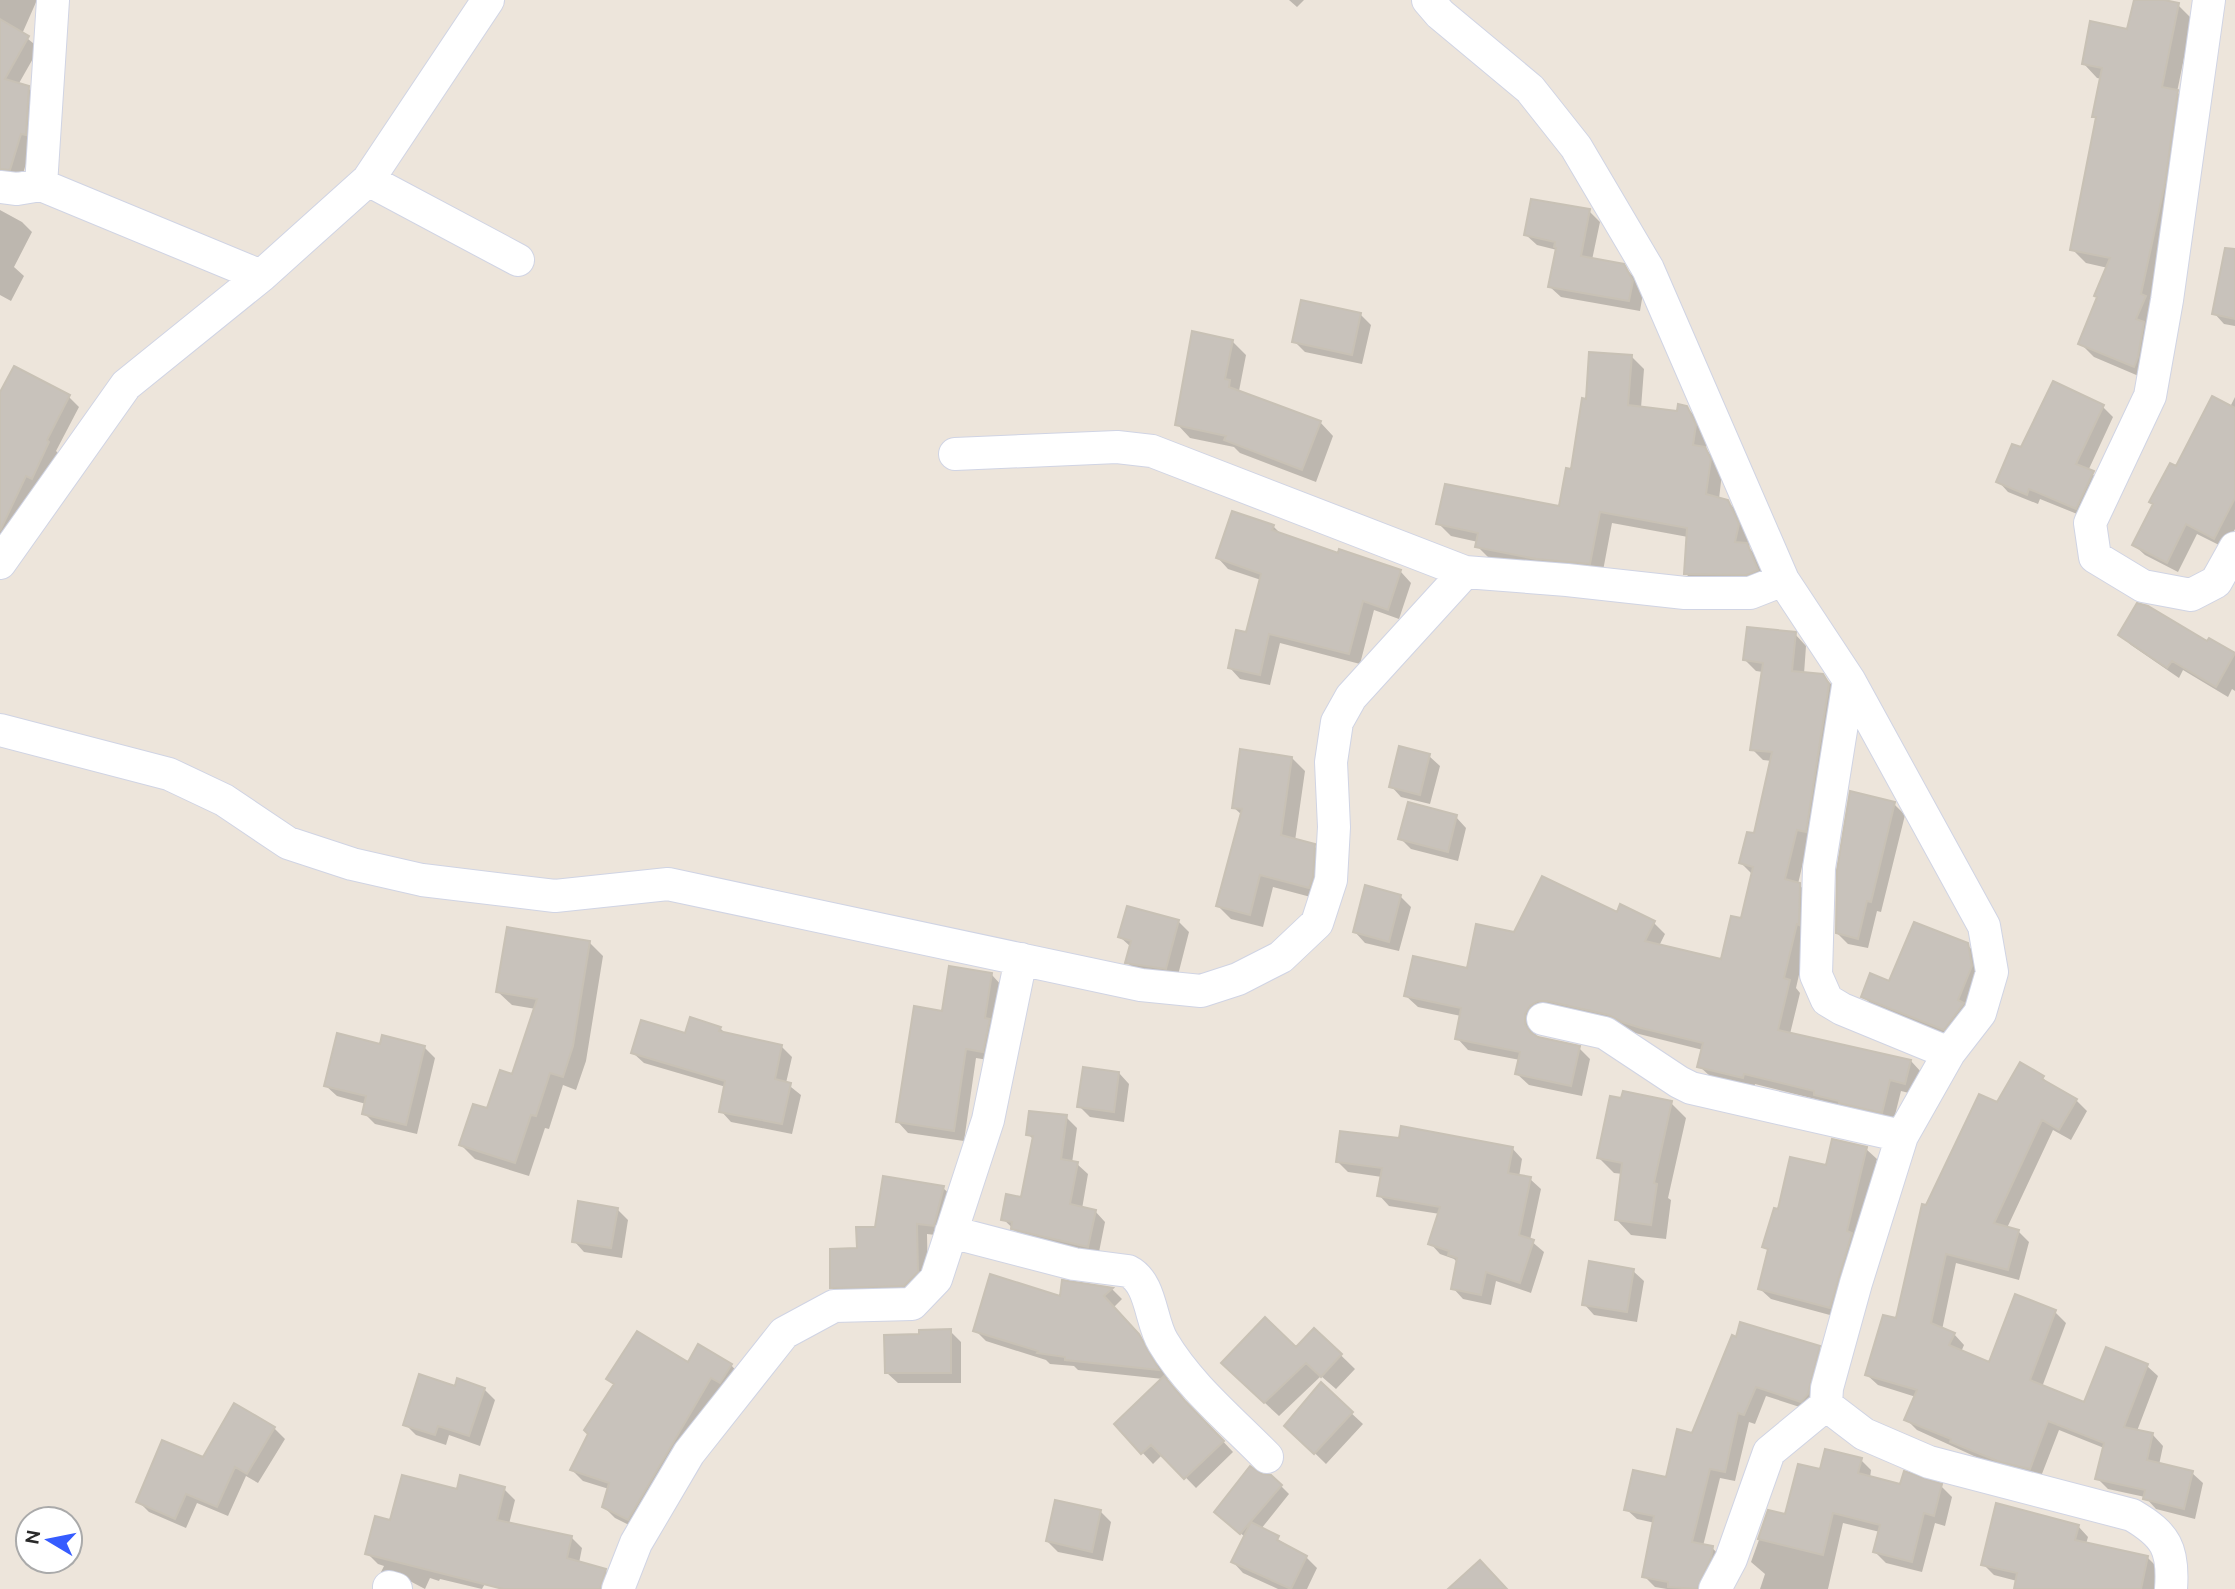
<svg xmlns="http://www.w3.org/2000/svg" width="2235" height="1589" font-family="Ubuntu,sans-serif">
<style>
.shadow{fill:#0003}
.building{fill:#c8c2bb;stroke:#c8c1b5;stroke-width:2}
.lines{fill:none;stroke-linecap:round;stroke-linejoin:round}
.minor-casing{stroke:#d0d4e4;stroke-width:34}
.minor{stroke:#fff;stroke-width:32}
</style>
<rect width="100%" height="100%" fill="#ede5db"/>
<!-- shadow -->
<path class="shadow" d="M0 0H37L22 34 39 48 18 85 28 88 39 99 32 144 21 180 0 179Z
M1289 0H1304L1297 7Z
M2135 0H2155L2178 5 2192 19 2177 92 2191 106 2148 380 2094 357 2080 343 2099 298 2108 268 2086 263 2072 249 2098 120 2094 116 2102 79 2097 78 2084 64 2129 31Z
M0 210 22 222 32 232 14 267 24 276 11 301 0 295Z
M1589 211 1600 222 1592 260 1623 266 1634 277 1643 293 1640 311 1561 297 1550 287 1557 250 1537 245 1526 235Z
M2235 276V326L2224 324 2214 313Z
M1360 314 1371 325 1362 364 1305 352 1294 341Z
M1232 341 1246 355 1239 391 1320 422 1333 436 1316 482 1240 453 1234 447 1190 438 1177 424Z
M1631 356 1644 369 1641 408 1678 413 1686 407 1699 420 1707 439 1706 450 1718 462 1722 473 1719 499 1728 502 1741 515 1751 538 1749 548 1759 558 1770 583 1699 586 1686 574 1688 537 1612 523 1602 576 1490 559 1477 546 1478 542 1451 536 1438 523 1561 508 1573 471 1587 401Z
M0 396 69 397 79 407 56 451 58 453 0 556Z
M2235 397V529L2225 548 2197 534 2178 572 2145 555 2134 545 2177 469 2230 407Z
M2103 407 2113 417 2088 471 2104 483 2087 518 2040 499 2038 504 2008 492 1998 481 2021 450Z
M1273 526 1282 535 1339 555 1340 551 1401 572 1411 583 1399 619 1374 610 1360 664 1280 643 1270 685 1240 679 1230 668 1247 634 1261 580 1228 569 1218 558Z
M1795 634 1806 646 1804 674 1823 676 1835 688 1808 841 1798 884 1811 896 1808 935 1796 988 1800 993 1790 1034 1911 1061 1922 1073 1917 1095 1901 1091 1893 1123 1827 1106 1823 1101 1755 1084 1754 1088 1711 1077 1699 1066 1703 1050 1635 1033 1622 1026 1536 1028V1037L1579 1048 1590 1059 1582 1096 1529 1085 1517 1074 1520 1060 1468 1050 1457 1038 1461 1016 1418 1007 1406 996 1468 970 1515 934 1617 914 1654 923 1665 934 1659 946 1722 961 1742 920 1753 875 1741 863 1755 836 1772 761 1763 760 1752 749 1763 672 1756 671 1745 660Z
M2121 635 2208 644 2210 640 2235 655V691L2232 689 2228 697 2183 670 2179 678 2131 645Z
M1429 756 1440 766 1430 804 1401 797 1391 786Z
M1292 758 1305 771 1295 841 1314 846 1327 859 1322 900 1273 887 1263 927 1231 919 1218 906 1242 815 1233 807Z
M1894 804 1905 815 1881 912 1877 911 1868 948 1848 944 1837 933Z
M1456 817 1466 828 1458 861 1411 849 1400 838Z
M1400 896 1411 907 1399 951 1365 943 1355 932Z
M1178 921 1189 932 1177 979 1138 973 1127 962 1131 947 1120 937Z
M589 942 603 956 586 1061 576 1090 563 1085 549 1129 545 1128 529 1176 475 1159 461 1145 514 1077 536 1009 512 1005 498 992Z
M1967 945 1978 955 1982 976 1954 1039 1873 1006 1863 996Z
M992 975 1002 986 994 1061 976 1058 964 1141 908 1133 898 1122 943 1013Z
M720 1028 726 1034 781 1046 792 1057 786 1083 801 1095 792 1134 731 1122 721 1111 726 1087 644 1063 633 1053 686 1035Z
M381 1046 424 1047 435 1058 417 1134 375 1124 364 1113 366 1104 337 1096 326 1086Z
M1119 1073 1129 1084 1124 1122 1090 1117 1079 1106Z
M2043 1078 2050 1085 2076 1100 2087 1111 2071 1140 2053 1130 2007 1228 2018 1231 2029 1242 2019 1280 1956 1263 1942 1330 1954 1334 1964 1345 1961 1352 1990 1364 2016 1296 2055 1312 2066 1323 2042 1387 2085 1404 2107 1350 2147 1366 2158 1376 2137 1431 2153 1435 2163 1446 2159 1465 2192 1473 2203 1483 2195 1519 2156 1509 2145 1497 2108 1489 2097 1478 2104 1448 2059 1430 2040 1479 1998 1467 1917 1430 1906 1419 1916 1397 1878 1385 1867 1375 1897 1321 1927 1207 1998 1104Z
M1671 1103 1686 1118 1668 1198 1671 1200 1666 1239 1631 1235 1617 1220 1623 1174 1614 1173 1599 1158Z
M1066 1117 1077 1128 1072 1163 1077 1164 1088 1174 1082 1209 1095 1211 1105 1222 1098 1257 1024 1239 1003 1219 1023 1199 1034 1140 1028 1134Z
M1512 1148 1522 1159 1519 1177 1530 1179 1541 1189 1530 1240 1544 1252 1531 1293 1496 1281 1491 1305 1463 1299 1453 1288 1458 1263 1454 1259 1440 1254 1430 1243 1440 1214 1389 1206 1379 1195 1382 1177 1348 1172 1338 1162Z
M1866 1149 1877 1159 1841 1318 1771 1299 1760 1289 1769 1252 1764 1246 1779 1211 1828 1167Z
M943 1188 954 1198 944 1236 927 1234 928 1283 915 1296 843 1298 832 1288 858 1250 877 1229Z
M617 1209 628 1220 622 1258 584 1252 574 1241Z
M1633 1271 1644 1281 1637 1322 1594 1315 1584 1304Z
M1063 1282 1112 1289 1122 1299 1113 1308 1150 1347 1168 1379H1165L1233 1452 1196 1488 1163 1454 1153 1464 1116 1424 1163 1379 1078 1370 1074 1366 1050 1364 1046 1360 986 1341 975 1330 1061 1298Z
M1315 1330 1355 1369 1336 1389 1321 1376 1279 1416 1237 1377 1296 1349Z
M950 1331 961 1342V1383H898L887 1373 921 1336Z
M1733 1338 1819 1348 1829 1358 1812 1411 1766 1396 1755 1424 1749 1422 1735 1481 1720 1478 1703 1546 1712 1548 1723 1558 1710 1589H1667L1655 1587 1644 1576 1655 1523 1637 1519 1626 1509 1667 1479 1693 1435Z
M688 1365H731L741 1376 639 1530 615 1518 604 1507 609 1489 583 1481 572 1470 615 1385 609 1379Z
M1321 1385 1363 1424 1326 1464 1287 1426Z
M484 1389 495 1400 480 1446 449 1435 446 1445 416 1435 405 1424Z
M274 1428 285 1439 258 1483 246 1476 228 1516 197 1503 186 1528 149 1512 138 1501 204 1460Z
M1861 1460 1871 1470 1870 1478 1902 1486H1941L1952 1497 1945 1526 1935 1523 1922 1572 1886 1563 1875 1552 1880 1532 1843 1523 1828 1589H1760L1765 1574 1751 1562 1769 1512 1787 1516 1821 1471Z
M1281 1486 1289 1494 1261 1529 1306 1557 1317 1568 1307 1589H1278L1243 1573 1233 1562 1245 1537 1225 1520Z
M504 1489 515 1500 508 1528 513 1533 482 1589 440 1579 439 1581 430 1578 425 1589 406 1579 391 1582 381 1572 384 1566 378 1564 367 1553 392 1522 458 1491Z
M1100 1511 1111 1522 1103 1561 1058 1552 1047 1541Z
M2078 1526 2088 1537 2086 1544 2147 1557 2158 1568 2155 1582 2160 1587 2159 1589H2015L2017 1581 1994 1575 1983 1564Z
M571 1537 582 1548 579 1563 605 1570 616 1581 613 1589H501L499 1587Z"/>
<!-- building -->
<path class="building" d="M2134 0H2164L2179 3 2162 87 2178 90 2165 183 2141 294 2146 296 2136 319 2144 322 2138 357 2134 367 2078 344 2097 297 2094 296 2110 258 2070 250 2096 117H2092L2102 68 2082 64 2090 21 2127 29Z
M0 19 29 36 5 79 29 86 26 135 21 134 10 170 0 169Z
M1531 199 1590 209 1581 256 1624 264 1633 281 1629 301 1548 287 1556 248 1554 247 1555 242 1524 235Z
M2225 248 2235 249V319L2212 314Z
M1301 300 1361 313 1352 355 1292 342Z
M1192 331 1233 340 1225 379 1230 380 1229 387 1321 421 1302 470 1224 440 1226 436 1175 425Z
M1589 352 1632 355 1628 405 1677 411 1678 404 1687 406 1696 425 1693 445 1705 447 1711 459 1706 494 1728 500 1739 524 1735 542 1747 543 1758 570 1747 575 1684 574 1687 528 1600 512 1590 564 1536 559 1475 547 1478 533 1436 524 1445 484 1559 506 1566 468 1571 469 1582 398 1586 399Z
M14 366 70 395 47 440 49 442 32 479 26 476 0 531V392Z
M2053 381 2104 405 2076 464 2094 471 2076 509 2029 489 2027 495 1996 482 2012 444 2021 447Z
M2212 396 2235 408V498L2214 539 2186 524 2167 563 2132 545 2153 504 2149 502 2170 463 2176 466Z
M1232 511 1274 525 1272 530 1338 553 1339 549 1401 570 1388 610 1363 601 1349 654 1269 634 1260 675 1228 668 1236 630 1246 632 1261 574 1216 558Z
M2137 603 2148 606 2207 641 2209 638 2235 653 2216 687 2172 661 2167 668 2118 635Z
M1747 627 1796 632 1792 671 1823 674 1829 684 1806 832 1797 830 1785 879 1800 883 1799 925 1797 924 1784 978 1790 980 1778 1030 1911 1060 1905 1084 1890 1080 1882 1113 1839 1103V1101L1814 1095V1091L1744 1074 1743 1078 1697 1067 1703 1043 1641 1028 1622 1022 1609 1015 1547 1001H1538L1530 1006 1525 1014V1024L1530 1032 1538 1037 1580 1046 1571 1086 1515 1074 1520 1052 1455 1039 1461 1008 1404 996 1413 956 1467 968 1476 924 1514 932 1542 876 1617 912 1620 904 1655 921 1645 941 1721 959 1731 916 1741 918 1753 867 1739 863 1747 832 1754 833 1772 752 1750 750 1763 663 1743 660Z
M1399 746 1430 754 1420 795 1389 787Z
M1240 749 1292 757 1281 835 1315 844 1313 877 1309 888 1260 875 1250 915 1216 906 1242 809 1232 808Z
M1850 791 1895 802 1871 902 1867 901 1858 939 1836 933 1837 870Z
M1408 802 1457 815 1448 852 1398 839Z
M1365 885 1401 895 1389 942 1353 932Z
M1127 906 1179 920 1166 969 1125 963 1131 941 1118 937Z
M1914 922 1968 943 1972 966 1958 1000 1964 1003 1944 1030 1861 997 1870 973 1889 981Z
M507 927 590 941 573 1046 563 1077 550 1073 536 1116 531 1115 515 1163 459 1145 473 1104 487 1108 500 1070 512 1074 537 999 496 992Z
M949 966 992 973 985 1018 990 1019 983 1052 966 1049 954 1131 896 1122 914 1006 942 1011Z
M690 1017 721 1027 719 1031 782 1045 775 1079 791 1083 782 1124 719 1112 725 1081 631 1053 641 1020 685 1033Z
M337 1033 380 1044 382 1035 425 1046 406 1125 362 1114 366 1096 324 1086Z
M2020 1062 2044 1076 2042 1079 2077 1099 2059 1130 2042 1120 1994 1223 2019 1230 2008 1270 1946 1254 1931 1323 1955 1333 1949 1345 1989 1362 2015 1294 2056 1310 2030 1380 2084 1402 2106 1347 2148 1364 2124 1427 2153 1433 2147 1460 2193 1471 2184 1509 2143 1499 2145 1490 2095 1479 2104 1443 2048 1421 2030 1469 2000 1462 1950 1442 1951 1439 1904 1420 1917 1390 1865 1375 1883 1315 1896 1318 1922 1204 1926 1205 1979 1094 1997 1102Z
M1083 1067 1119 1072 1114 1112 1077 1107Z
M1623 1091 1672 1101 1654 1183 1657 1184 1651 1225 1615 1220 1622 1163 1597 1158 1610 1096 1621 1098Z
M1029 1111 1067 1115 1061 1159 1078 1162 1070 1204 1096 1210 1088 1247 1011 1229 1012 1222 1001 1220 1006 1194 1021 1197 1033 1136 1026 1135Z
M1401 1126 1513 1147 1508 1173 1531 1177 1519 1235 1534 1240 1520 1283 1486 1272 1481 1295 1451 1289 1457 1258 1448 1255 1449 1251 1428 1244 1440 1207 1377 1196 1382 1168 1336 1162 1340 1131 1399 1138Z
M1832 1139 1867 1147 1847 1231 1852 1233 1830 1308 1758 1289 1768 1249 1762 1247 1774 1208 1778 1209 1790 1157 1826 1165Z
M883 1176 944 1186 934 1226 917 1224 918 1272 904 1286 830 1288V1249L857 1248 856 1227H875Z
M578 1201 618 1208 611 1248 572 1242Z
M1589 1261 1634 1269 1627 1312 1582 1305Z
M990 1274 1060 1296 1062 1280 1113 1288 1104 1296 1139 1334 1159 1370 1065 1360V1357L1037 1353 1038 1351 973 1331Z
M1265 1317 1296 1347 1314 1328 1342 1354 1321 1377 1306 1363 1264 1403 1221 1363Z
M1740 1322 1820 1346 1808 1394 1801 1402 1756 1387 1744 1415 1738 1413 1725 1472 1710 1469 1692 1542 1713 1546 1711 1558 1697 1589 1668 1587V1582L1642 1577 1654 1516 1624 1510 1633 1470 1666 1477 1677 1429 1692 1433 1732 1335 1736 1337Z
M951 1329V1373H885L884 1335 919 1334V1330Z
M637 1331 688 1362 698 1344 732 1364 720 1383 711 1378 628 1520 602 1507 609 1483 570 1470 588 1434 584 1430 614 1384 606 1379Z
M419 1374 455 1386 457 1378 485 1388 469 1436 438 1426 435 1435 403 1425Z
M1164 1376 1185 1401 1224 1441 1184 1479 1151 1445 1141 1454 1114 1424Z
M1321 1382 1353 1412 1314 1454 1284 1426Z
M234 1403 275 1427 247 1474 235 1467 217 1507 186 1494 175 1519 136 1502 162 1440 203 1457Z
M1825 1449 1862 1458 1858 1473 1900 1484 1904 1471 1942 1484 1934 1516 1924 1513 1912 1562 1873 1552 1880 1525 1833 1513 1823 1555 1758 1539 1768 1510 1785 1514 1798 1464 1820 1469Z
M1250 1466 1262 1474 1271 1475 1282 1485 1240 1534 1214 1512Z
M402 1475 457 1489 460 1475 505 1487 497 1520 572 1536 567 1558 606 1569 600 1589H503L365 1554 375 1516 390 1520Z
M1055 1500 1101 1510 1092 1552 1046 1541Z
M1996 1503 2079 1525 2075 1540 2148 1556 2141 1589H2014L2017 1573 1981 1565Z
M1251 1522 1279 1536 1277 1540 1307 1556 1291 1589 1231 1562Z
M1480 1560 1507 1589H1448Z"/>
<g class="lines">
<defs>
<path id="minor" d="M1428 0 1440 14 1530 89 1576 147 1648 269 1783 580 1849 680 1984 926 1992 972 1980 1013 1949 1053 1902 1136 1856 1283 1827 1388 1826 1405 1864 1434 1929 1462 2132 1515C2166 1535 2174 1549 2171 1589
M2209 0 2167 300 2150 396 2090 523 2095 557 2143 586 2191 595 2216 582 2235 548
M368 180 518 260
M41 185 53 0
M0 187 17 189 41 185 261 276
M955 454 1117 447 1152 451 1465 572 1567 580 1685 593H1750L1783 580
M0 563 126 385 261 276 368 180 488 0
M1849 680 1819 868 1816 975 1827 1000 1842 1009 1949 1053
M0 730 169 774 224 800 288 843 352 864 422 880 555 896 668 884 1141 985 1201 991 1238 979 1281 957 1317 923 1331 880 1334 827 1331 762 1337 722 1351 697 1465 572
M1543 1019 1605 1033 1679 1082 1691 1088 1902 1136
M951 1232 1074 1264 1128 1271C1152 1283 1150 1321 1163 1342 1189 1386 1232 1421 1267 1457
M389 1587 396 1589
M618 1589 636 1543 689 1453 784 1333 834 1306 912 1304 936 1279 988 1120 1021 959
M1715 1589 1731 1559 1769 1452 1826 1405"/>
</defs>
<!-- minor casing -->
<use href="#minor" class="minor-casing"/>
<!-- minor -->
<use href="#minor" class="minor"/>
</g>
<!-- north arrow -->
<g transform="translate(49 1540) rotate(280)"><circle r="33" fill="#ffffff" stroke="#aaaaaa" stroke-width="2"/>
<path d="M0-5L12 26L0 18L-12 26Z" fill="#365cff"/>
<text y="-10" font-size="19" font-weight="bold" text-anchor="middle" fill="#2a2a2a">N</text>
</g>
</svg>
